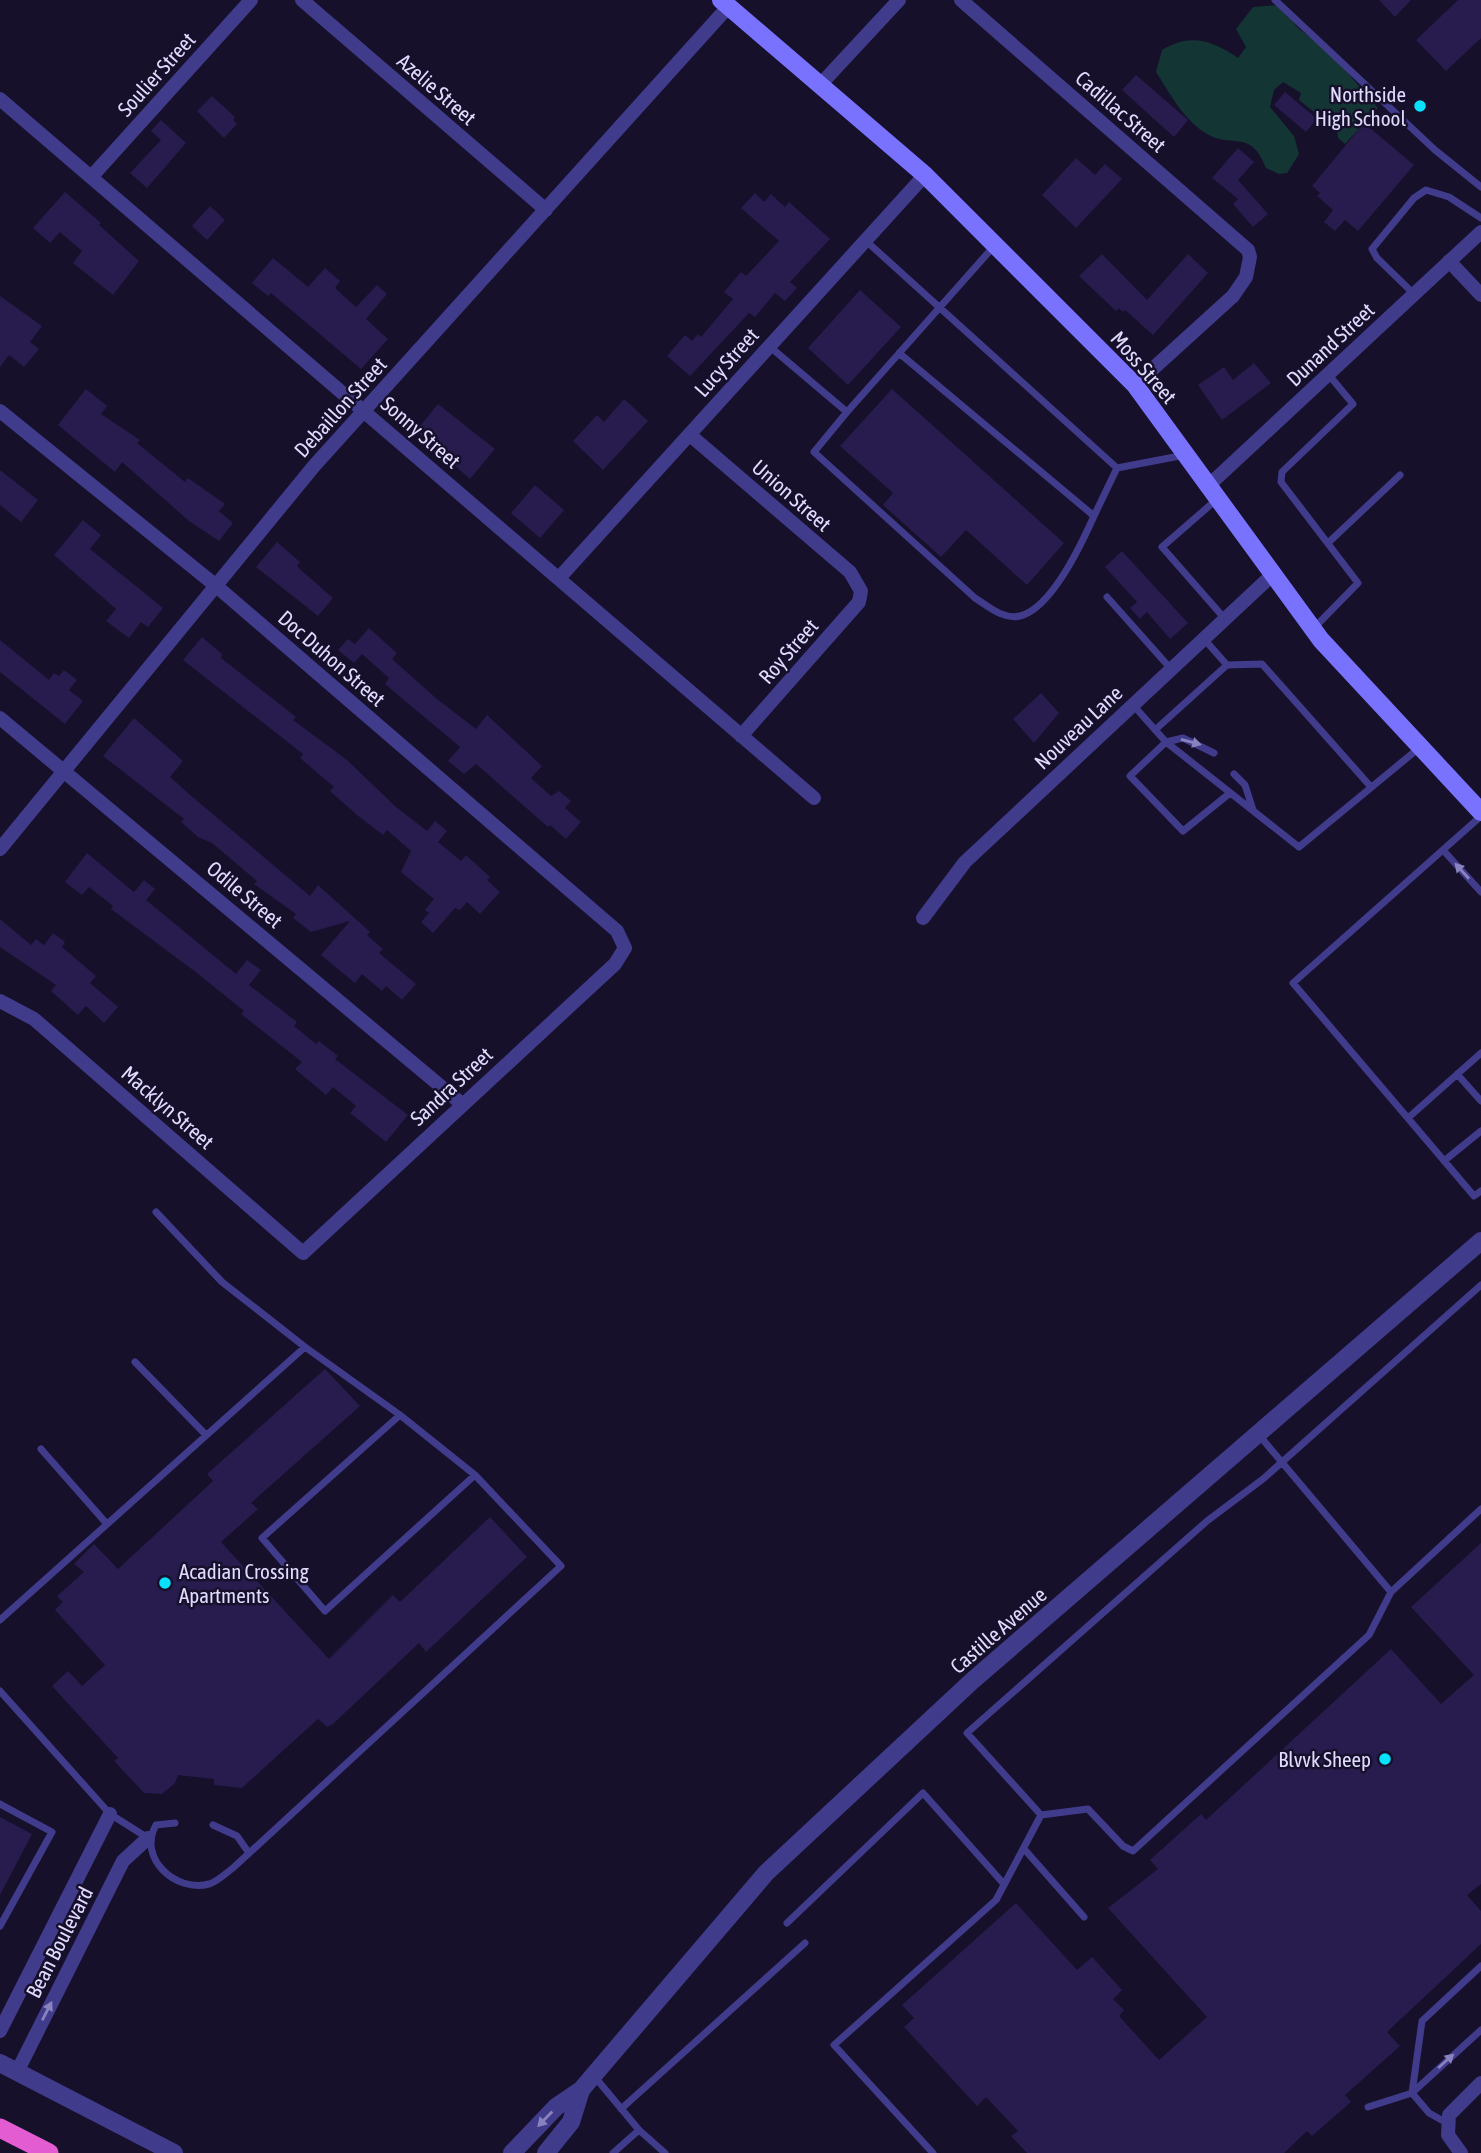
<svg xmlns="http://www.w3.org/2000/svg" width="1481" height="2153" font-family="'Asap Condensed',sans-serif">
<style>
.green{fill:#133635}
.building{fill:#271c4d}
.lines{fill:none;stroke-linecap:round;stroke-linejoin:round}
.service{stroke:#403b8b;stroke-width:7}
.minor{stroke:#403b8b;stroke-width:14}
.tertiary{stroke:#403b8b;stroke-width:18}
.secondary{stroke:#7972ff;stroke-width:18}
.trunk{stroke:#e45cd1;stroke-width:19}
.oneway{fill:#8883bf}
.poi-dot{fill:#07e0ff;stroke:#16102b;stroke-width:2.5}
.labels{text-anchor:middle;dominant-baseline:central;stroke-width:5;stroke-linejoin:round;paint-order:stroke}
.street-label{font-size:21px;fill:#e0dbff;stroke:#16102b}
.poi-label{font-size:21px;fill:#e0dbff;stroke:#16102b;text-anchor:end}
</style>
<rect width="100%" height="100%" fill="#16102b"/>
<!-- green -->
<path class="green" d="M1280 5 1298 28 1332 55 1378 108 1345 144 1338 138 1334 112 1325 109 1314 112 1299 100 1301 93 1283 82 1274 90 1270 107 1294 136 1299 154 1287 173 1279 174 1266 168C1251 129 1233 148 1209 135 1184 121 1171 95 1156 72L1162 50C1191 33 1211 40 1238 58L1246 47 1236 29 1253 7Z"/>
<!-- building -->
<path class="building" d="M1379 0H1411L1395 17Z
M1458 0H1481V38L1446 71 1416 40Z
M1136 75 1188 120 1174 137 1122 90Z
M1285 92 1317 119 1306 132 1274 105Z
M212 96 235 117 233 120 237 124 224 138 197 111Z
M161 120 186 143 147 188 130 173 161 140 151 131Z
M1364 123 1414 165 1358 231 1345 220 1335 231 1324 222 1333 210 1317 196 1320 193 1312 186Z
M1238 148 1254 162 1238 180 1268 214 1253 227 1233 204 1238 199 1212 178Z
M1076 158 1095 175 1105 164 1122 179 1076 228 1042 195Z
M65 192 101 223 99 225 139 261 113 295 73 263 82 251 60 232 50 243 33 228Z
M755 193 764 202 771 194 785 207 789 202 830 239 790 282 797 288 785 301 775 293 755 317 749 313 690 376 667 356 685 335 692 341 698 334 701 337 733 299 724 292 741 272 746 276 779 241 741 208Z
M210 206 225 220 207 240 192 226Z
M1102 254 1147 300 1188 254 1208 273 1153 335 1125 310 1123 312 1119 308 1116 311 1079 276Z
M273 258 308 287 325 268 340 281 335 288 356 307 377 285 387 294 366 319 388 339 361 369 271 293 268 296 252 283Z
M860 290 901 327 848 385 808 348Z
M0 296 42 326 30 342 39 349 24 367 9 355 0 367Z
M1254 363 1271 383 1222 420 1198 385 1224 367 1233 380Z
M86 389 107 406 101 414 140 440 137 443 185 482 188 478 225 504 219 511 233 523 219 541 189 521 122 462 115 472 58 425Z
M892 389 1064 543 1027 585 966 530 941 557 883 505 893 493 840 446Z
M624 399 648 421 603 470 573 441 597 415 604 422Z
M438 404 495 449 470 479 416 431Z
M0 470 38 500 21 522 0 505Z
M535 485 564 510 540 538 511 513Z
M83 520 101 535 90 549 163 608 148 627 141 622 129 638 106 621 116 609 54 555Z
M277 542 300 562 297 566 302 571 333 598 318 616 256 567Z
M1122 551 1188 623 1170 639 1147 612 1140 619 1130 608 1137 602 1105 567Z
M369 628 397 653 392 659 437 699 476 729 487 715 542 766 531 778 551 796 559 791 571 801 565 808 581 822 566 839 550 825 548 827 476 764 464 774 448 761 460 747 385 684 389 678 362 654 354 663 338 650 348 639 355 644Z
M202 637 222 654 221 658 296 717 293 720 347 760 396 807 427 831 435 821 447 831 438 842 461 861 466 855 490 877 487 880 500 892 480 914 467 902 460 910 455 908 433 933 421 922 429 913 425 910 434 899 401 872 411 851 387 830 383 835 357 815 330 791 334 787 300 758 303 754 183 660Z
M0 640 49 680 54 673 59 676 64 670 77 680 69 690 83 701 65 724 0 672Z
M1041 693 1059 713 1034 743 1013 719Z
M134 718 183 761 170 777 189 794 310 896 318 885 370 932 367 935 383 949 379 953 416 984 402 1000 386 986 382 991 362 974 355 983 321 955 350 921 311 932 293 918 296 914 254 884 257 881 212 843 198 837 181 822 184 819 103 756Z
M87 853 134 892 144 880 155 889 146 900 236 974 247 960 261 970 249 985 297 1022 294 1026 316 1044 319 1041 338 1056 335 1059 408 1115 386 1142 350 1113 356 1106 333 1087 326 1095 295 1069 302 1062 241 1014 244 1011 197 973 111 909 113 906 89 887 82 895 65 882Z
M0 919 31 945 36 939 44 945 53 933 65 942 62 947 96 976 90 983 118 1007 104 1023 86 1006 78 1015 51 991 56 985 0 947Z
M325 1369 360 1406 251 1503 258 1509 221 1542 329 1659 393 1595 400 1602 490 1517 527 1557 426 1652 419 1643 333 1724 327 1727 318 1719 242 1788 214 1785V1779L178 1775 175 1783 162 1794 144 1793 114 1761 118 1758 52 1686 68 1671 82 1686 105 1665 55 1610 63 1602 57 1596 84 1572 74 1564 94 1544 118 1569 213 1481 207 1474Z
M1481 1543V1884L1467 1895 1481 1911V1944L1387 2032 1400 2046 1345 2095 1351 2102 1312 2136 1307 2131 1284 2153H1027L1011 2136 1018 2131 986 2097 977 2106 904 2027 914 2018 902 2005 1016 1903 1077 1970 1092 1957 1122 1990 1113 1999 1124 2010 1119 2016 1159 2060 1207 2017 1108 1908 1158 1869 1150 1860 1201 1814 1206 1820 1391 1649 1441 1704 1474 1675 1411 1607Z
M0 1817 32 1834 0 1895Z"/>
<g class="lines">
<!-- service -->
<path class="service" d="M1275 0 1435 150 1481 187
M865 240 1117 468
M1414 294 1377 258 1372 249 1414 198 1426 190 1449 197 1481 218
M769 346 847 412 995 245
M899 353 1094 516 1117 468 1185 455
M847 412 814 452 975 598C988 606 1003 620 1020 616 1052 608 1082 543 1094 516
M1216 500 1162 547 1225 619
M1328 543 1400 475
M1107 597 1171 669
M1313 629 1358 583 1281 482 1282 472 1353 404 1328 374
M1227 665 1262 664 1371 787
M1133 705 1166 742 1299 847 1419 748
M1155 730 1227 665 1204 639
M1214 753 1183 738 1166 742 1130 776 1183 831 1230 793
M1234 774 1245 785 1253 810
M1481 816 1293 983 1474 1196 1481 1191
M1443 850 1481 892
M1457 1074 1481 1101
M1408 1118 1481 1053
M1444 1161 1481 1131
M156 1212 222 1282 305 1347 400 1415 262 1538 325 1611 475 1475 561 1566 233 1868C226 1873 217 1882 209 1884 176 1893 137 1858 156 1825L175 1823
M1481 1285 1263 1479 1207 1521 967 1733 1041 1815 1088 1809 1123 1846 1133 1851 1369 1635 1391 1592 1481 1509
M135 1362 206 1435
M400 1415 475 1475
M1259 1435 1391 1592
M41 1449 107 1524
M0 1620 305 1347
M0 1691 110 1814 148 1838
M0 1804 52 1832 0 1926
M213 1825 237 1836 249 1853
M1025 1850 1084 1917
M787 1923 923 1793 1003 1883
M594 2076 639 2130 613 2153
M1368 2107 1412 2093 1481 2030
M621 2109 805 1943
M1447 2123 1429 2113 1412 2093 1422 2021 1481 1966
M639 2130 665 2153
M933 2153 834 2045 996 1900 1041 1815"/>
<!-- minor -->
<path class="minor" d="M302 0 546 210
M961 0 1248 250 1250 257 1246 277 1233 296 1135 385
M820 85 899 0
M0 99 814 798
M93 175 251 0
M1449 261 1481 295
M0 411 215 585 617 931 625 948 615 964 303 1253 34 1019 0 1001
M690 435 850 572 861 591 859 602 741 736
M1207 487 1481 232
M559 578 925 175
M0 718 462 1104
M0 849 314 466 728 7
M923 918 965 862 1271 576
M0 2031 110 1814
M17 2072 123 1861 148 1838
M1461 2153 1448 2135 1449 2115 1481 2083"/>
<!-- tertiary -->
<path class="tertiary" d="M0 2063 174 2153
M512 2153 556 2107 581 2090 766 1873 972 1681 1481 1241
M546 2153 571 2122 581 2090"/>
<!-- secondary -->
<path class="secondary" d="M721 0 925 175 1135 385 1321 640 1481 812"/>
<!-- trunk -->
<path class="trunk" d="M0 2128 49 2153"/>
</g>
<!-- one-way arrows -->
<defs><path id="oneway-solid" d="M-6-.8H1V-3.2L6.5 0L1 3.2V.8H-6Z" transform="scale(1.75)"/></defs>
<g class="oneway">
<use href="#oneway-solid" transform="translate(1191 742) rotate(15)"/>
<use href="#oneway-solid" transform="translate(1462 871) rotate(-132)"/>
<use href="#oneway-solid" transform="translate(47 2011) rotate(-63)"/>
<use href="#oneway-solid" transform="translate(1446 2061) rotate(-42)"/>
<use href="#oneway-solid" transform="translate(545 2119) rotate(134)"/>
</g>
<!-- markers -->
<g class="poi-dot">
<circle cx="1420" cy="106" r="7"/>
<circle cx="165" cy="1583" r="7"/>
<circle cx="1385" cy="1759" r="7"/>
</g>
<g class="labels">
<!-- street labels -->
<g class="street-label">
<text transform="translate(156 74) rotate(-48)">Soulier Street</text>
<text transform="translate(437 89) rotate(41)">Azelie Street</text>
<text transform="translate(1121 111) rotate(41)">Cadillac Street</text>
<text transform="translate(1330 344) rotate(-43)">Dunand Street</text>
<text transform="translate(726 362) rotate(-48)">Lucy Street</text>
<text transform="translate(1144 367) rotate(49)">Moss Street</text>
<text transform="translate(340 407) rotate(-48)">Debaillon Street</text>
<text transform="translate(421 432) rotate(41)">Sonny Street</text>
<text transform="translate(792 495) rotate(41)">Union Street</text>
<text transform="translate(788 651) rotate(-49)">Roy Street</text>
<text transform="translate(332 658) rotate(41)">Doc Duhon Street</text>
<text transform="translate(1078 727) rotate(-43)">Nouveau Lane</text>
<text transform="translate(245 894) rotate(40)">Odile Street</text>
<text transform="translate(451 1086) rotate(-43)">Sandra Street</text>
<text transform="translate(168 1107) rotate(41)">Macklyn Street</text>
<text transform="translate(998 1630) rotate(-41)">Castille Avenue</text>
<text transform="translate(59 1942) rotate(-63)">Bean Boulevard</text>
</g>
<!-- poi labels -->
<g class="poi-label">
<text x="1406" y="94">Northside<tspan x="1406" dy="24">High School</tspan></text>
<text x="179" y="1571" text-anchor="start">Acadian Crossing<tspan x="179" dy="24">Apartments</tspan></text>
<text x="1371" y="1759">Blvvk Sheep</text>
</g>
</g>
</svg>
